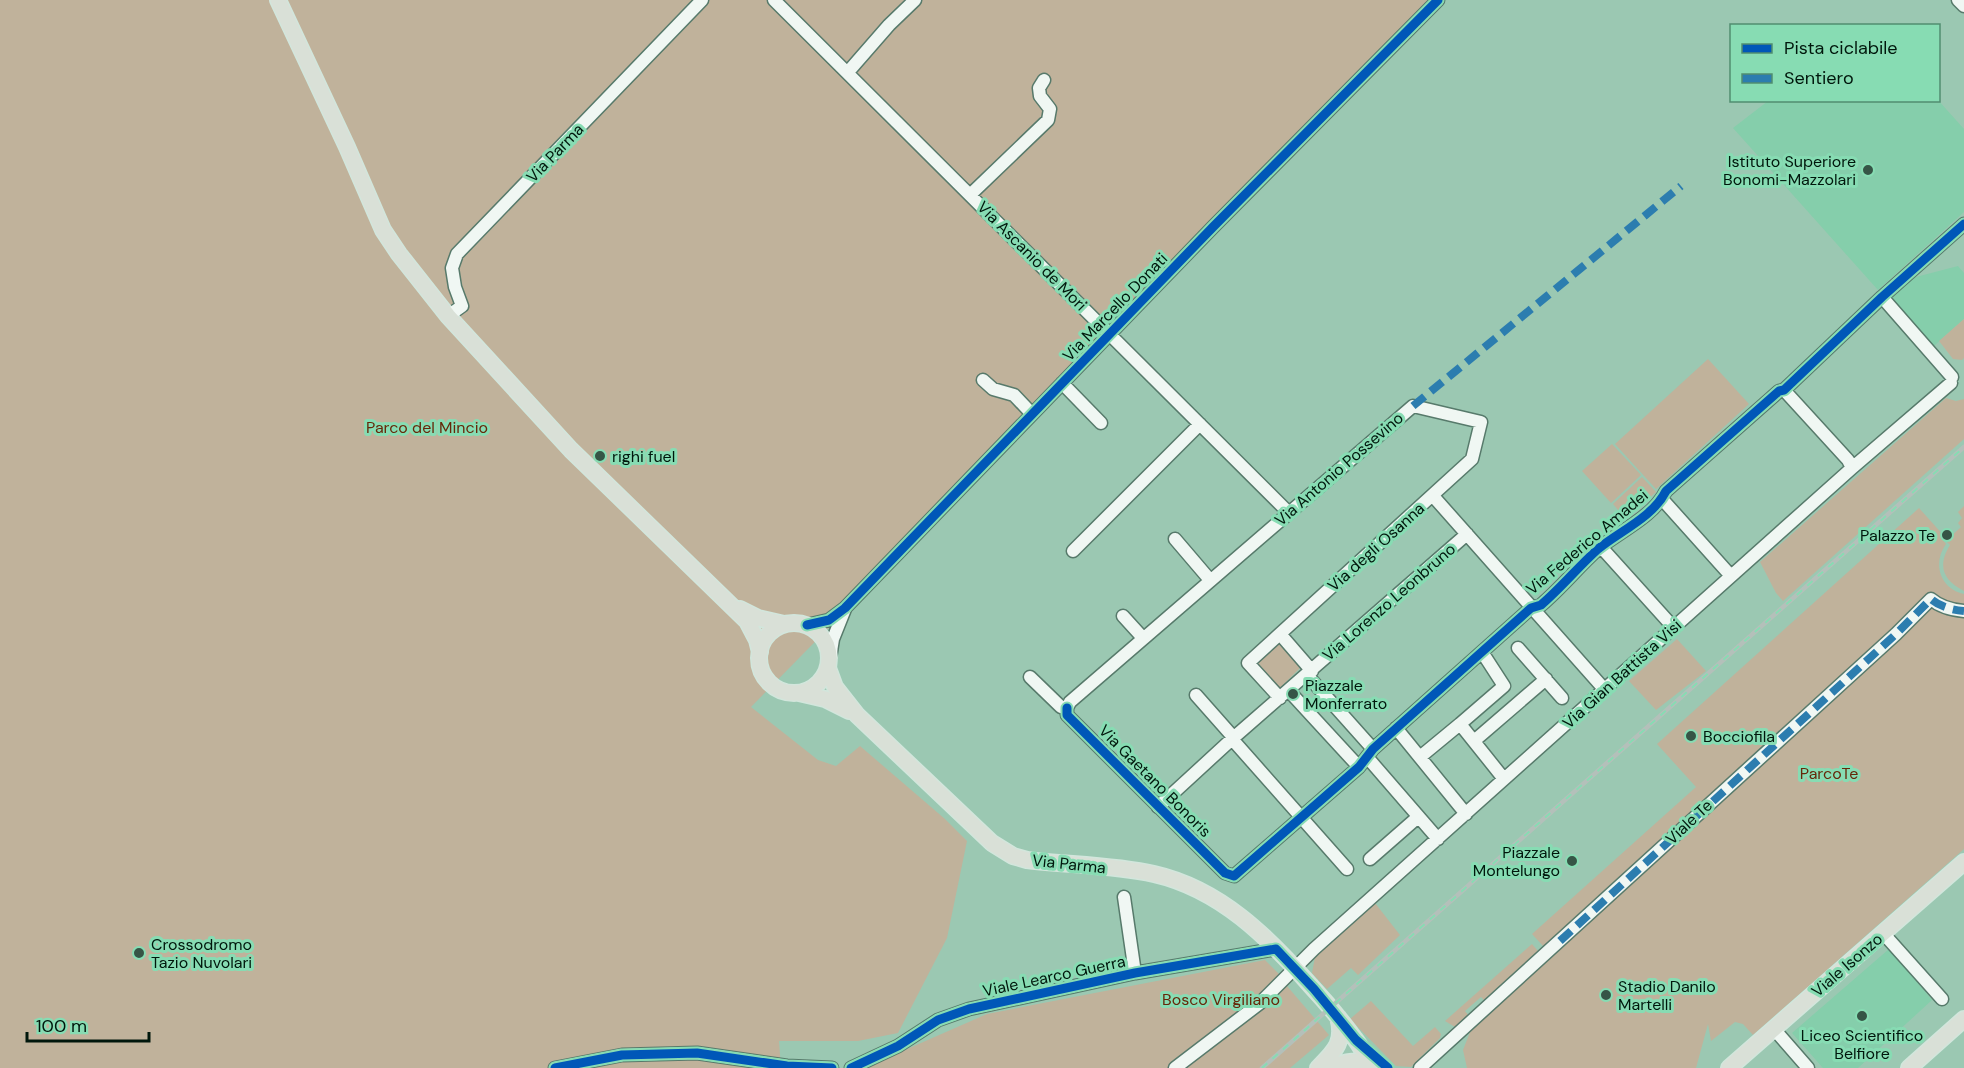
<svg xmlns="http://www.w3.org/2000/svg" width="1964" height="1068" font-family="'DM Sans',sans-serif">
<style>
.built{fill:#85ceab}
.green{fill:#c0b29b}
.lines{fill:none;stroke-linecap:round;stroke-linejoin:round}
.minor-casing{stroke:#577a6b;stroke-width:15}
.major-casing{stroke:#d2e6dc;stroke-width:18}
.minor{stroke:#f0f7f3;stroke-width:12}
.major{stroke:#d9e0d7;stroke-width:15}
.rail-casing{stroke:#b4c0ba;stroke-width:4.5}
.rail{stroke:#87dcb3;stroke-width:2;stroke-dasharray:7;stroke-linecap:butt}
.quiet{stroke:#2c7daf;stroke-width:8;stroke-dasharray:15 8;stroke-linecap:butt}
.cycleway-casing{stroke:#87dcb3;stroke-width:13}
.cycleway{stroke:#0057b8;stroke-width:9}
.poi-dot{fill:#365546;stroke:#87dcb3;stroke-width:2}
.labels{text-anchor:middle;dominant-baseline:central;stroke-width:6;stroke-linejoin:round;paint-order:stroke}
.street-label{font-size:16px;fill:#00170c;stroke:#87dcb3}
.poi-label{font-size:16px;fill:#00170c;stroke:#87dcb3;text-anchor:start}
.park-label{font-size:16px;fill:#662709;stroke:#87dcb3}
</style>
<rect width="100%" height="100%" fill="#9bc8b2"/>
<!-- built -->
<path class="built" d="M1938 100 1964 129V212L1878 290 1733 128 1768 101Z
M1958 266 1964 273V319L1934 346 1893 301V294L1912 278Z
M1889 949 1932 1000 1858 1068H1823L1792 1033Z"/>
<!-- green -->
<path class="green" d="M0 0H1445L751 707 818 760 836 766 860 746 945 819 967 841 947 938 898 1033 858 1041H779L781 1068H0Z
M1964 319V358L1962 360 1953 359 1939 341Z
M1708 359 1749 404 1656 489 1615 444Z
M1946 398 1956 401 1964 399V439L1783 601 1776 593 1760 562Z
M1612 444 1641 475 1611 503 1582 471Z
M1642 477 1656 492 1626 519 1613 504Z
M1964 506V591C1943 580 1937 566 1950 545L1946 541 1961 527 1958 523 1962 518 1958 512Z
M1919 508 1945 537 1943 540 1946 544C1932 563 1940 589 1964 594V849L1753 1035 1743 1024 1735 1022 1711 1041 1708 1024 1696 1068H1467L1463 1050 1472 1027 1586 923 1543 946 1532 934 1696 787 1657 744Z
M1677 639 1706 671 1656 710 1629 681Z
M1280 643 1301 667 1280 688 1257 662Z
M1375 903 1400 935 1358 975 1351 968 1327 989 1312 973 1315 957Z
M1532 944 1538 951 1484 1000 1481 997 1465 1011 1469 1016 1455 1027 1445 1021Z
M1265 960 1282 977 1281 979 1329 1035 1290 1068H864L987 1014Z
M1371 1001 1413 1046 1435 1027 1441 1034 1440 1038 1411 1067 1396 1066 1350 1019Z"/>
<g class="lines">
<defs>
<path id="minor" d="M774 0 1289 513
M1958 0 1964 6
M848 72 889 25 915 0
M971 194 1048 120 1050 109 1040 96 1039 88 1044 80
M1882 297 1952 377
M448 316 462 306 455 287 452 268 457 254 702 0
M983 380 993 389 1014 395 1032 414
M1062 383 1101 423
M1784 390 1848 460 1852 468
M1433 496 1605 690
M1662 499 1731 576
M1175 539 1210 580
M1601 547 1674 628
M1073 551 1200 424
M1123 616 1143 638
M807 625 829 620 845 608 1213 227 1438 0
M1280 634 1312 671
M1518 648 1562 698
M1482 652 1504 686 1460 724 1504 779
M830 658 833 639 845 609
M1307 675 1373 749
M1030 677 1061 707 1067 708
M1289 691 1359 767
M1196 695 1234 738
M1067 708V715L1225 873 1234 876 1359 767 1373 749 1531 608 1541 605C1561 588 1578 567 1598 549 1620 531 1653 517 1666 491L1779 391 1784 390 1882 297 1964 224
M1067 708 1070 702 1413 406 1481 422 1472 459 1248 663 1280 698
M1396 728 1466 814
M1232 739 1347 869
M1474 741 1546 679
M1367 757 1438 839
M1420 757 1460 724
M1158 807 1232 739 1467 534
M1370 859 1418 817
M1124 897 1135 973
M1883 933 1942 999
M1774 1029 1808 1068
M555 1068 622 1055 697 1053 787 1066 832 1068
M851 1068 898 1046 938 1020 969 1009 1135 973 1276 949
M1175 1068 1260 1003 1314 949 1852 468 1951 383
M1420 1068 1896 634 1931 599C1940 607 1953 610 1964 611"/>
<path id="major" d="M278 0 347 147 383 230 399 254 448 316 571 450 747 621 757 640 760 652
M740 609 758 618 784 624
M759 658a35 35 0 1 1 70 0a35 35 0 1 1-70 0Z
M828 668 835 687 857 715 992 843 1013 856 1027 860C1069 865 1113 865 1154 874 1220 889 1268 937 1311 986 1327 1003 1341 1020 1355 1039 1362 1048 1367 1060 1376 1068
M799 693 825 699 849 711
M1318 1068C1335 1051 1345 1042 1338 1017
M1331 1068C1346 1060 1357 1060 1373 1065
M1729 1068 1964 862
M1909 1068 1964 1019"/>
</defs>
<!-- minor casing -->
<use href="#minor" class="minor-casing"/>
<!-- major casing -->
<use href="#major" class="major-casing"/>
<!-- minor -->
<use href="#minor" class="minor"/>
<!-- major -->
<use href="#major" class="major"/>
<defs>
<path id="rail" d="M1262 1068 1964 447"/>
</defs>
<!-- rail casing -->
<use href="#rail" class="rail-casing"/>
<!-- rail -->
<use href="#rail" class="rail"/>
<!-- quiet -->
<path class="quiet" d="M1413 406 1681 186
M1560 941 1896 634 1931 599C1940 607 1953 610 1964 611"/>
<defs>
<path id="cycleway" d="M807 625 829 620 845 608 1213 227 1438 0
M1067 708V715L1225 873 1234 876 1359 767 1373 749 1531 608 1541 605C1561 588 1578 567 1598 549 1620 531 1653 517 1666 491L1779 391 1784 390 1882 297 1964 224
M555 1068 622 1055 697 1053 787 1066 832 1068
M851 1068 898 1046 938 1020 969 1009 1135 973 1276 949 1314 989 1356 1040 1388 1068"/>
</defs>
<!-- cycleway casing -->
<use href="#cycleway" class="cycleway-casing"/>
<!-- cycleway -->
<use href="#cycleway" class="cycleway"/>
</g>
<!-- markers -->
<g class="poi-dot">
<circle cx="1868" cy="170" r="6"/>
<circle cx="600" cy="456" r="6"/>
<circle cx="1947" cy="535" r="6"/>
<circle cx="1293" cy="694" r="6"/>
<circle cx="1691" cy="736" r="6"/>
<circle cx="1572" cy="861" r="6"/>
<circle cx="139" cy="953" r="6"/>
<circle cx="1606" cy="995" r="6"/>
<circle cx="1862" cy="1016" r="6"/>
</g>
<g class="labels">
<!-- street labels -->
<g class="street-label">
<text transform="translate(555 153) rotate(-46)">Via Parma</text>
<text transform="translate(1032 256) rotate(45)">Via Ascanio de Mori</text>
<text transform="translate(1115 307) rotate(-46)">Via Marcello Donati</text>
<text transform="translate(1339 469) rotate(-41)">Via Antonio Possevino</text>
<text transform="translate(1587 542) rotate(-40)">Via Federico Amadei</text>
<text transform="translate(1376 547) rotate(-42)">Via degli Osanna</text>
<text transform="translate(1389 602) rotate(-41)">Via Lorenzo Leonbruno</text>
<text transform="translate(1622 674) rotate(-42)">Via Gian Battista Visi</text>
<text transform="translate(1155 781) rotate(45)">Via Gaetano Bonoris</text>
<text transform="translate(1689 822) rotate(-43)">Viale Te</text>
<text transform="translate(1069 864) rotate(6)">Via Parma</text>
<text transform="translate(1847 965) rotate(-41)">Viale Isonzo</text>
<text transform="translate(1054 976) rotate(-12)">Viale Learco Guerra</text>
</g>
<!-- poi labels -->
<g class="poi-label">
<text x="1856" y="161" text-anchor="end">Istituto Superiore<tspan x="1856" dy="18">Bonomi-Mazzolari</tspan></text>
<text x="612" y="456">righi fuel</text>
<text x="1935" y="535" text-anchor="end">Palazzo Te</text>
<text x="1305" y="685">Piazzale<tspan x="1305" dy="18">Monferrato</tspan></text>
<text x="1703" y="736">Bocciofila</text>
<text x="1560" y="852" text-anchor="end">Piazzale<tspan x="1560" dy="18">Montelungo</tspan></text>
<text x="151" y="944">Crossodromo<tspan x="151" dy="18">Tazio Nuvolari</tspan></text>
<text x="1618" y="986">Stadio Danilo<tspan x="1618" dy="18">Martelli</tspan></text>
<text x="1862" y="1035" text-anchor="middle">Liceo Scientifico<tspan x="1862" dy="18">Belfiore</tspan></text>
</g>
<!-- park labels -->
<g class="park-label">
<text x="427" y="427">Parco del Mincio</text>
<text x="1829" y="773">ParcoTe</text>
<text x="1221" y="999">Bosco Virgiliano</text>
</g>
</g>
<!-- legend -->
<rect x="1730" y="24" width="210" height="78" fill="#87dcb3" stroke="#518d70" stroke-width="1.5"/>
<rect x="1742" y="44" width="30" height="9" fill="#0057b8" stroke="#518d70" stroke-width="1.5"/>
<text x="1784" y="54" font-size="18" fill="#00170c">Pista ciclabile</text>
<rect x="1742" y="74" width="30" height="9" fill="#2c7daf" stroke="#518d70" stroke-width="1.5"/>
<text x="1784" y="84" font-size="18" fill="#00170c">Sentiero</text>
<!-- scale -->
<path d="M27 1032v9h122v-9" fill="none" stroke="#00170c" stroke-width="3"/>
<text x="36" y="1032" font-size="18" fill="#00170c" stroke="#87dcb3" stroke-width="4.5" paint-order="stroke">100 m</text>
</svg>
